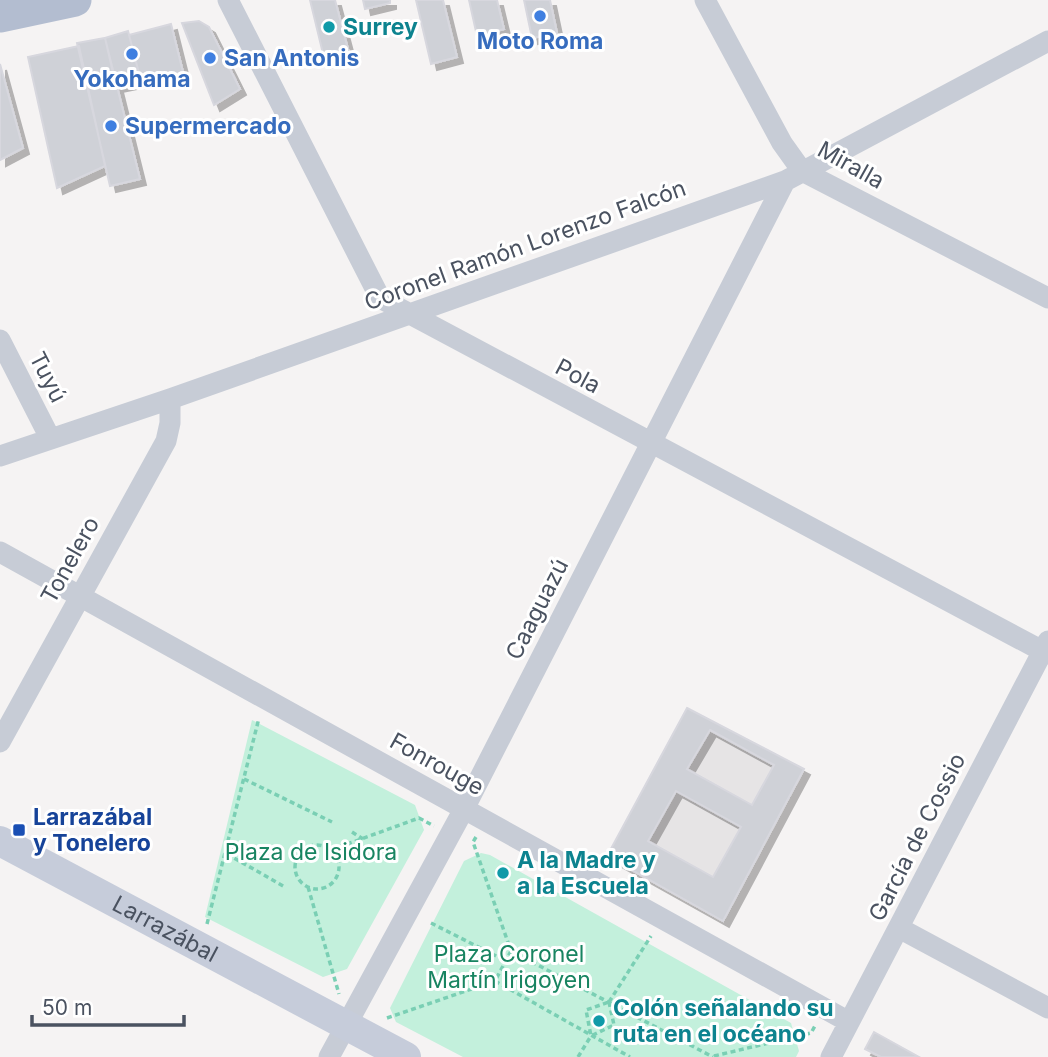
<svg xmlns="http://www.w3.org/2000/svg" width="1048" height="1057" font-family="Inter,sans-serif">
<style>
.education{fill:#e6e4e5}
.green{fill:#c3f0dc}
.building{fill:#cfd1d7;stroke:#d7d7de;stroke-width:2;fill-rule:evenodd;filter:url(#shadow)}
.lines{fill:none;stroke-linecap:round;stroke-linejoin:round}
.path{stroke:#7acfb4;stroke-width:3.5;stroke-dasharray:5 3.5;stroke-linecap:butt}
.street{stroke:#c7ccd6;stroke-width:21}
.secondary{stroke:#c6ccda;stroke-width:30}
.primary{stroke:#b3bdd0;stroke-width:33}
.shop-dot{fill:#3f7fe0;stroke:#fff;stroke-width:2.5}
.culture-dot{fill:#0f9aa8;stroke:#fff;stroke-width:2.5}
.transit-dot{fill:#1a4fb4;stroke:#fff;stroke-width:2.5}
.labels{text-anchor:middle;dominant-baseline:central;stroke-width:6;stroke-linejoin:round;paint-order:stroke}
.culture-label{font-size:23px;font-weight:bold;fill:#0d838f;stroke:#fff;text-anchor:start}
.shop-label{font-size:23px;font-weight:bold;fill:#366cbe;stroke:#fff}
.street-label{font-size:23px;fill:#4a5260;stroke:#fff}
.transit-label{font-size:23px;font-weight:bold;fill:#164399;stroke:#fff;text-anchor:start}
.park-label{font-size:23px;fill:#188461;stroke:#fff}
</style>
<defs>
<filter id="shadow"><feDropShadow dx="6" dy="6" stdDeviation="0" flood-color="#0004"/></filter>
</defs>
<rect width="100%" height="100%" fill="#f5f3f3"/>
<!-- education -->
<path class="education" d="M687 708 804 769 723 921 607 856Z"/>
<!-- green -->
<path class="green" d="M252 720 415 805 424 830 347 969 323 977 205 917Z
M481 853 490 855 791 1023 799 1051 796 1057H463L396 1022 390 1008 464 861Z"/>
<!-- building -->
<path class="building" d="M310 0H335L349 53 325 62Z
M363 0H390V3L365 9Z
M416 0H443L457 57 431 64Z
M469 0H497L504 29 477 36Z
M524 0H550L557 33 532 38Z
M199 21 209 27 240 89 214 105 182 23Z
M171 24 183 72 141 81 129 35Z
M128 31 141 81 116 86 105 38Z
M105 38 140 179 110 186 77 43Z
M79 46 105 166 57 188 28 57Z
M0 64 23 148 0 160Z
M687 708 804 769 723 921 607 856ZM710 730 774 765 752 805 687 769ZM676 791 741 827 713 877 648 841Z
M874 1032 919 1057H881L865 1049Z"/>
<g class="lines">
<!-- path -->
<path class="path" d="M244 779 332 822
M352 832 363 839
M476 837 473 842 511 951 713 1057
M295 867a22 22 0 1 1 44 0a22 22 0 1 1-44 0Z
M292 850 297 857
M331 850 419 818 434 826
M227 854 285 887
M308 887 339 994
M431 923 506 961
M207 924 259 718
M511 951 495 981 630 1057
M609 1002 651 936
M609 1002 614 1025 591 1036 586 1010Z
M387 1018 495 981
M714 1056 811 1033 816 1024
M578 1057 591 1036"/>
<!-- street -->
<path class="street" d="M228 0 380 298 1048 654
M705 0 782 143 802 171 1048 298
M0 340 50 438
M0 456 170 399 785 181 1048 41
M0 552 849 1022
M0 742 166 441 170 423V399
M899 928 1048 1008
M329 1057 464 809 785 181
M831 1057 1048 641"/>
<!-- secondary -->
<path class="secondary" id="s1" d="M0 841 406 1057"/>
<!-- primary -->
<path class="primary" d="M0 16 75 0"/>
</g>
<!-- markers -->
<g class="shop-dot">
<circle cx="540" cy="16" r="7"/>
<circle cx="132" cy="54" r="7"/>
<circle cx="210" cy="58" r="7"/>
<circle cx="111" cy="126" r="7"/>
</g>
<g class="culture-dot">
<circle cx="329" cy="27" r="7"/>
<circle cx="503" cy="873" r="7"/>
<circle cx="599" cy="1021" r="7"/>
</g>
<rect class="transit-dot" x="12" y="823" width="14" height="14" rx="3.5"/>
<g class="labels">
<!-- culture labels -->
<g class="culture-label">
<text x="343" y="27">Surrey</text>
<text x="517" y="860">A la Madre y<tspan x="517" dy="26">a la Escuela</tspan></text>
<text x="613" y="1008">Colón señalando su<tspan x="613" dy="26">ruta en el océano</tspan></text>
</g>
<!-- shop labels -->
<g class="shop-label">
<text x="540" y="41">Moto Roma</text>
<text x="224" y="58" text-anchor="start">San Antonis</text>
<text x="132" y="79">Yokohama</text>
<text x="125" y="126" text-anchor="start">Supermercado</text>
</g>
<!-- street labels -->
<g class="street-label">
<text transform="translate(851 165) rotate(29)">Miralla</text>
<text transform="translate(525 245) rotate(-20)">Coronel Ramón Lorenzo Falcón</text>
<text transform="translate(578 376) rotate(28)">Pola</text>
<text transform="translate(48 377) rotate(63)">Tuyú</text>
<text transform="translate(70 560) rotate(-61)">Tonelero</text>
<text transform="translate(537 609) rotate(-63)">Caaguazú</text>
<text transform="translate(437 764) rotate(29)">Fonrouge</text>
<text transform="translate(917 837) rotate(-63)">García de Cossio</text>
<text stroke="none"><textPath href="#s1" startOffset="187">Larrazábal</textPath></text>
</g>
<!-- transit labels -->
<g class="transit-label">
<text x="33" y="817">Larrazábal<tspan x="33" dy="26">y Tonelero</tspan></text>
</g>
<!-- park labels -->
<g class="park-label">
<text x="311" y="852">Plaza de Isidora</text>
<text x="509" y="954">Plaza Coronel<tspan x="509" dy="26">Martín Irigoyen</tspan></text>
</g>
</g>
<!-- scale -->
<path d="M32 1015v10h152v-10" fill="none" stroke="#4a5260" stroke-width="3.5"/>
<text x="42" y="1015" font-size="21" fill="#4a5260" stroke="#ffffff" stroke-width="5" paint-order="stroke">50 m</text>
</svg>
